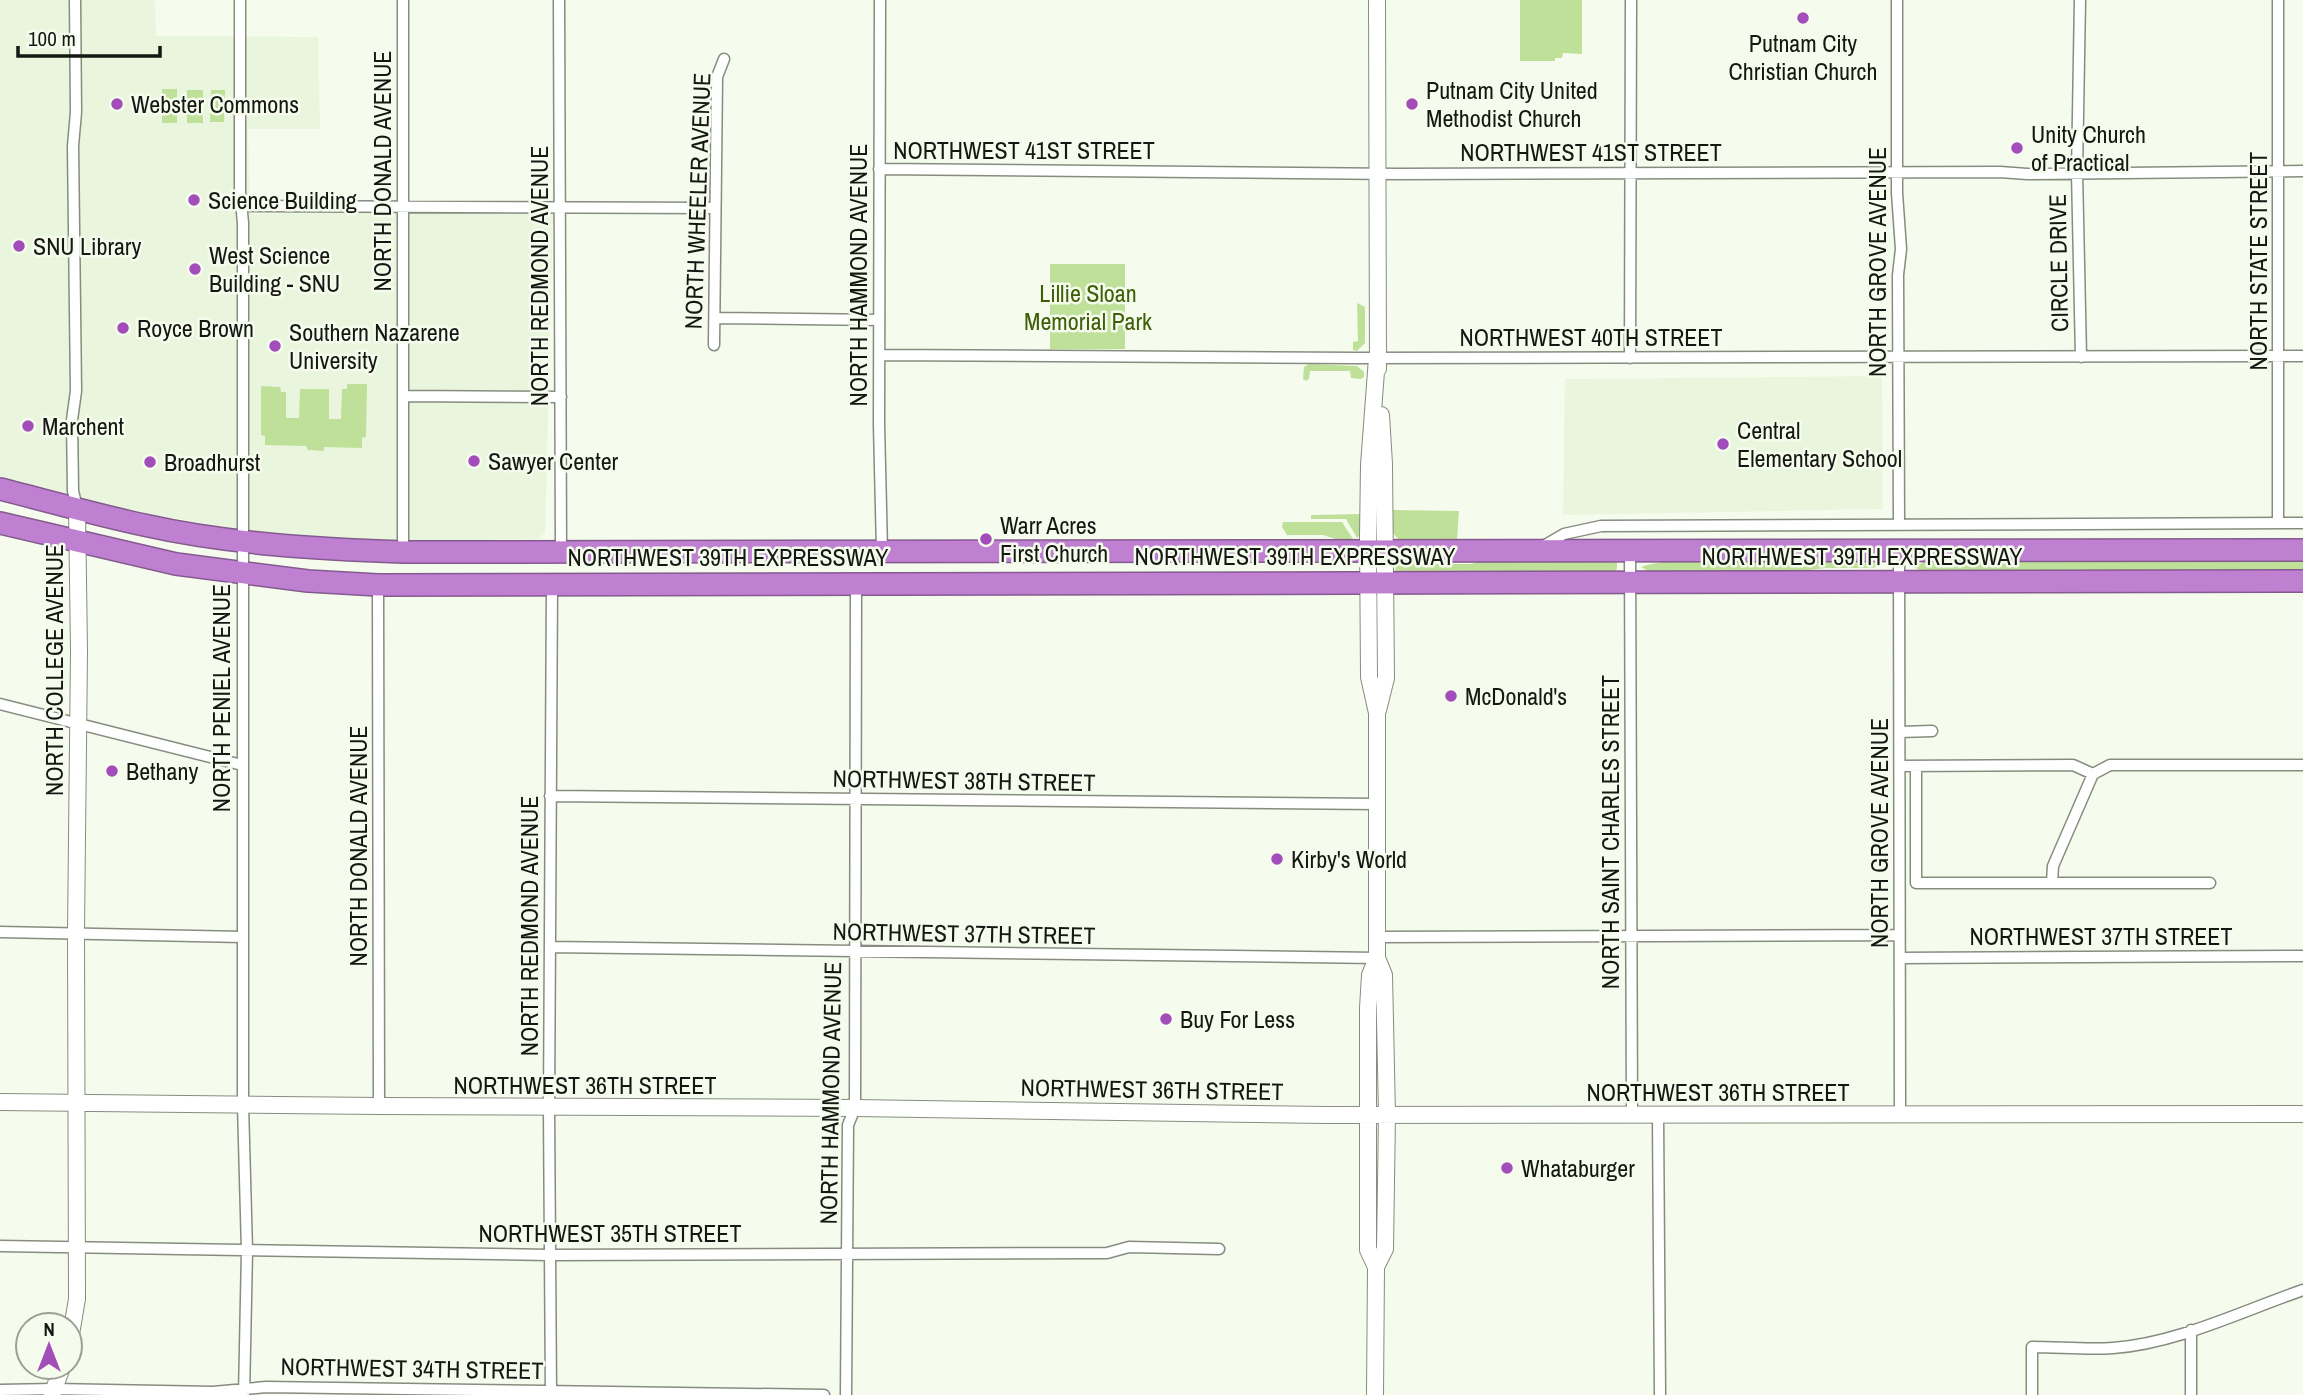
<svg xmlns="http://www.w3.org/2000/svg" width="2303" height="1395" font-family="'Archivo Narrow',sans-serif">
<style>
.built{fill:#eaf5de}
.green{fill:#bee098}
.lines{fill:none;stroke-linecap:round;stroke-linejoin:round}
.street-casing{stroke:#868d7f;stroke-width:13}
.secondary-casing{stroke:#868d7f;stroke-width:18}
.highway-casing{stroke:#845b8e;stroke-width:24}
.street{stroke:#fff;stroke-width:10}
.secondary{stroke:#fff;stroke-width:16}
.highway{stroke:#bf80d1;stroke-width:21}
.poi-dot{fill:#a34dba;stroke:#f5fced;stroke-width:2.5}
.labels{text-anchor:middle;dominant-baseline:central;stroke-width:5;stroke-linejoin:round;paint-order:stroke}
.poi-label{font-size:24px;fill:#151712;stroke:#f5fced;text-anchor:start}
.street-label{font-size:24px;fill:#151712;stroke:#f5fced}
.park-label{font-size:24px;fill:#3f5e07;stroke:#f5fced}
</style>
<rect width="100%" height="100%" fill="#f5fced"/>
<!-- built -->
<path class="built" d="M0 0H155L156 36 318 37 320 129H248L250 214 553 211 545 532 539 539 384 542 261 534 93 503 0 478Z
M1882 376 1883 509 1563 515 1565 379Z"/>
<!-- green -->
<path class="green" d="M1520 0H1582V54L1563 53 1562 58H1555V61H1520Z
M162 89H177V123H162Z
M187 90H203V123H187Z
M211 90H225L224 122H210Z
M1050 264H1125V349H1050Z
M1357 303 1365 307V343L1357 351 1353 350V342L1358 341Z
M1309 364 1357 366 1364 372V377L1361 379 1351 378 1350 371H1310L1309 379 1306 381 1303 379 1304 367Z
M347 384H367L366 437 362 438V448L324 447V451L308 450 306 446 265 445V436L261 435V386L280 387 281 392H286V418H299L300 389H329V419H341L342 389H347Z
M1392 510 1459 511 1457 540 1398 539 1393 533Z
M1363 514 1364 530 1357 538 1346 519H1311V515Z
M1283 522H1342L1353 539 1345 542 1323 535H1287L1282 527Z
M2007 557H2303V572H1923L1914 567 1924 562 1987 561Z
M1496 558H1612L1617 562V569L1612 573H1400L1395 571 1396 566 1401 564H1471Z
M1732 558 1881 560 1880 566 1873 568H1826L1783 573 1653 574 1641 567C1669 557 1703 563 1732 558Z"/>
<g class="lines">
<defs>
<path id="street" d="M75 0 76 112 73 146 76 391 72 420 73 491 77 508
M240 0V192L243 223V1105L247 1251 244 1395
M403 0V552
M559 0 561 551
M880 0 879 424 882 551
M1897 0V193L1901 249 1898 275 1899 524
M2080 0 2077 172 2081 357
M2278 0V523
M879 169 1399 174 2000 172 2027 174 2303 171
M241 206 715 208
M715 318 879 320
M714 345 717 77 724 59
M879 355 1356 358 2303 356
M1630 358 1631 0
M404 396 561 397
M1540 548 1564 534 1601 526 2303 523
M1630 549 1632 1115
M1899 551 1900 1114
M378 585 379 1106
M0 704 242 765
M1900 732 1932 731
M1900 766 2073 765 2093 774 2110 765H2303
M1916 766V883H2052
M2093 774 2053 866 2052 883H2210
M550 796 1377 804
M0 932 243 937
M1378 937 1899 935
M550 947 1377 958
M1900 958 2303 956
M1658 1115 1660 1395
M0 1246 549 1255 1107 1253 1129 1247 1219 1249
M2191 1330V1395
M0 1390 54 1389 213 1392 266 1387 824 1395
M551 1395 549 1108 552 584
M846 1395 848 1125 855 1108 856 583
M2032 1395V1347C2059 1347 2086 1350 2113 1348 2178 1343 2242 1311 2303 1290"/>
<path id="secondary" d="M1377 0 1378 369
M1378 710 1386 678 1384 464 1381 415
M0 1102 379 1106 855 1108 1328 1115 2303 1114
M1376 1267 1385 1249 1387 1115 1384 975 1377 958V713L1369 677 1368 537 1369 465 1377 358
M70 1340 77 1299 76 932 79 651 77 508
M52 1395 62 1367
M1375 1395 1376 1267 1368 1250V1008L1370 975 1377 958"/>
<path id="highway" d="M0 489C48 501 96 515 144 525 229 544 317 549 403 552L2303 550
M0 523 176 564 308 581 378 585 2303 581"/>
</defs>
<!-- street casing -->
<use href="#street" class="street-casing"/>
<!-- secondary casing -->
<use href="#secondary" class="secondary-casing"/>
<!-- highway casing -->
<use href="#highway" class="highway-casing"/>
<!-- street -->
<use href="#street" class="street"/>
<!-- secondary -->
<use href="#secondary" class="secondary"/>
<!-- highway -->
<use href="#highway" class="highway"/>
</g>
<!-- markers -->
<g class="poi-dot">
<circle cx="1803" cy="18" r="7"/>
<circle cx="117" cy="104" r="7"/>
<circle cx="1412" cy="104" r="7"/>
<circle cx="2017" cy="148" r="7"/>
<circle cx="194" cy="200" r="7"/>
<circle cx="19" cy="246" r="7"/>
<circle cx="195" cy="269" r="7"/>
<circle cx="123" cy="328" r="7"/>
<circle cx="275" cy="346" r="7"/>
<circle cx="28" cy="426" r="7"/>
<circle cx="1723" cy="444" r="7"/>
<circle cx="474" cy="461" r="7"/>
<circle cx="150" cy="462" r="7"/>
<circle cx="986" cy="539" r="7"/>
<circle cx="1451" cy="696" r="7"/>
<circle cx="112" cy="771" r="7"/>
<circle cx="1277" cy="859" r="7"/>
<circle cx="1166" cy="1019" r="7"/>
<circle cx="1507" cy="1168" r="7"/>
</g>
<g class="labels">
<!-- poi labels -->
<g class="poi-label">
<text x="1803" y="43" text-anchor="middle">Putnam City<tspan x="1803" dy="28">Christian Church</tspan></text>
<text x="1426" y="90">Putnam City United<tspan x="1426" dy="28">Methodist Church</tspan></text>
<text x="131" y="104">Webster Commons</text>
<text x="2031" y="134">Unity Church<tspan x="2031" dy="28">of Practical</tspan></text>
<text x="208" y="200">Science Building</text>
<text x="33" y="246">SNU Library</text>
<text x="209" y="255">West Science<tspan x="209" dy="28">Building - SNU</tspan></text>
<text x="137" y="328">Royce Brown</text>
<text x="289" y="332">Southern Nazarene<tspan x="289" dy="28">University</tspan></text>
<text x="42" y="426">Marchent</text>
<text x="1737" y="430">Central<tspan x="1737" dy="28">Elementary School</tspan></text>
<text x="488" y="461">Sawyer Center</text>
<text x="164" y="462">Broadhurst</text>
<text x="1000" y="525">Warr Acres<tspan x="1000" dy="28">First Church</tspan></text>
<text x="1465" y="696">McDonald's</text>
<text x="126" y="771">Bethany</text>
<text x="1291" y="859">Kirby's World</text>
<text x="1180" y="1019">Buy For Less</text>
<text x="1521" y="1168">Whataburger</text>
</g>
<!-- street labels -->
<g class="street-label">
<text x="1024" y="150">NORTHWEST 41ST STREET</text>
<text x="1591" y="152">NORTHWEST 41ST STREET</text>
<text transform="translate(382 171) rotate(-90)">NORTH DONALD AVENUE</text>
<text transform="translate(697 201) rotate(-88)">NORTH WHEELER AVENUE</text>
<text transform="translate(2258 261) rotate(-90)">NORTH STATE STREET</text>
<text transform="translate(1877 262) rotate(-90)">NORTH GROVE AVENUE</text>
<text transform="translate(2058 263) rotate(-91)">CIRCLE DRIVE</text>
<text transform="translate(858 275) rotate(-90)">NORTH HAMMOND AVENUE</text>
<text transform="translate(539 276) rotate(-90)">NORTH REDMOND AVENUE</text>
<text x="1591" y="337">NORTHWEST 40TH STREET</text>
<text x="1295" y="556">NORTHWEST 39TH EXPRESSWAY</text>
<text x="1862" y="556">NORTHWEST 39TH EXPRESSWAY</text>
<text x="728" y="557">NORTHWEST 39TH EXPRESSWAY</text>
<text transform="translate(54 670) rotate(-90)">NORTH COLLEGE AVENUE</text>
<text transform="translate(221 698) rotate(-90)">NORTH PENIEL AVENUE</text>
<text transform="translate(964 780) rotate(1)">NORTHWEST 38TH STREET</text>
<text transform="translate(1610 832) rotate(-90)">NORTH SAINT CHARLES STREET</text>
<text transform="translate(1879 833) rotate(-90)">NORTH GROVE AVENUE</text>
<text transform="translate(358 846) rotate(-90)">NORTH DONALD AVENUE</text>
<text transform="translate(529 926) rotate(-90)">NORTH REDMOND AVENUE</text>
<text transform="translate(964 933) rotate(1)">NORTHWEST 37TH STREET</text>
<text x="2101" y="936">NORTHWEST 37TH STREET</text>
<text x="585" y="1085">NORTHWEST 36TH STREET</text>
<text transform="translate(1152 1089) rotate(1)">NORTHWEST 36TH STREET</text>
<text x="1718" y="1092">NORTHWEST 36TH STREET</text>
<text transform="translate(830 1093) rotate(-89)">NORTH HAMMOND AVENUE</text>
<text x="610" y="1233">NORTHWEST 35TH STREET</text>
<text transform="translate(412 1368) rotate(1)">NORTHWEST 34TH STREET</text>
</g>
<!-- park labels -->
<g class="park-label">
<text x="1088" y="293">Lillie Sloan<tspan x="1088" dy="28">Memorial Park</tspan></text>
</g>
</g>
<!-- north arrow -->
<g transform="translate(49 1346)"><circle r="33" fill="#f5fced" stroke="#9ba095" stroke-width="2"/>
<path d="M0-5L12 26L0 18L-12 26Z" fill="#a34dba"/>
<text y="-10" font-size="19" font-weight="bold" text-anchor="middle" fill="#151712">N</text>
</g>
<!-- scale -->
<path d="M18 46v10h142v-10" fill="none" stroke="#151712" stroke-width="3.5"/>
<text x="28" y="46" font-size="21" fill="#151712" stroke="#f5fced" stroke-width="5" paint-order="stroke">100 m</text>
</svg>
